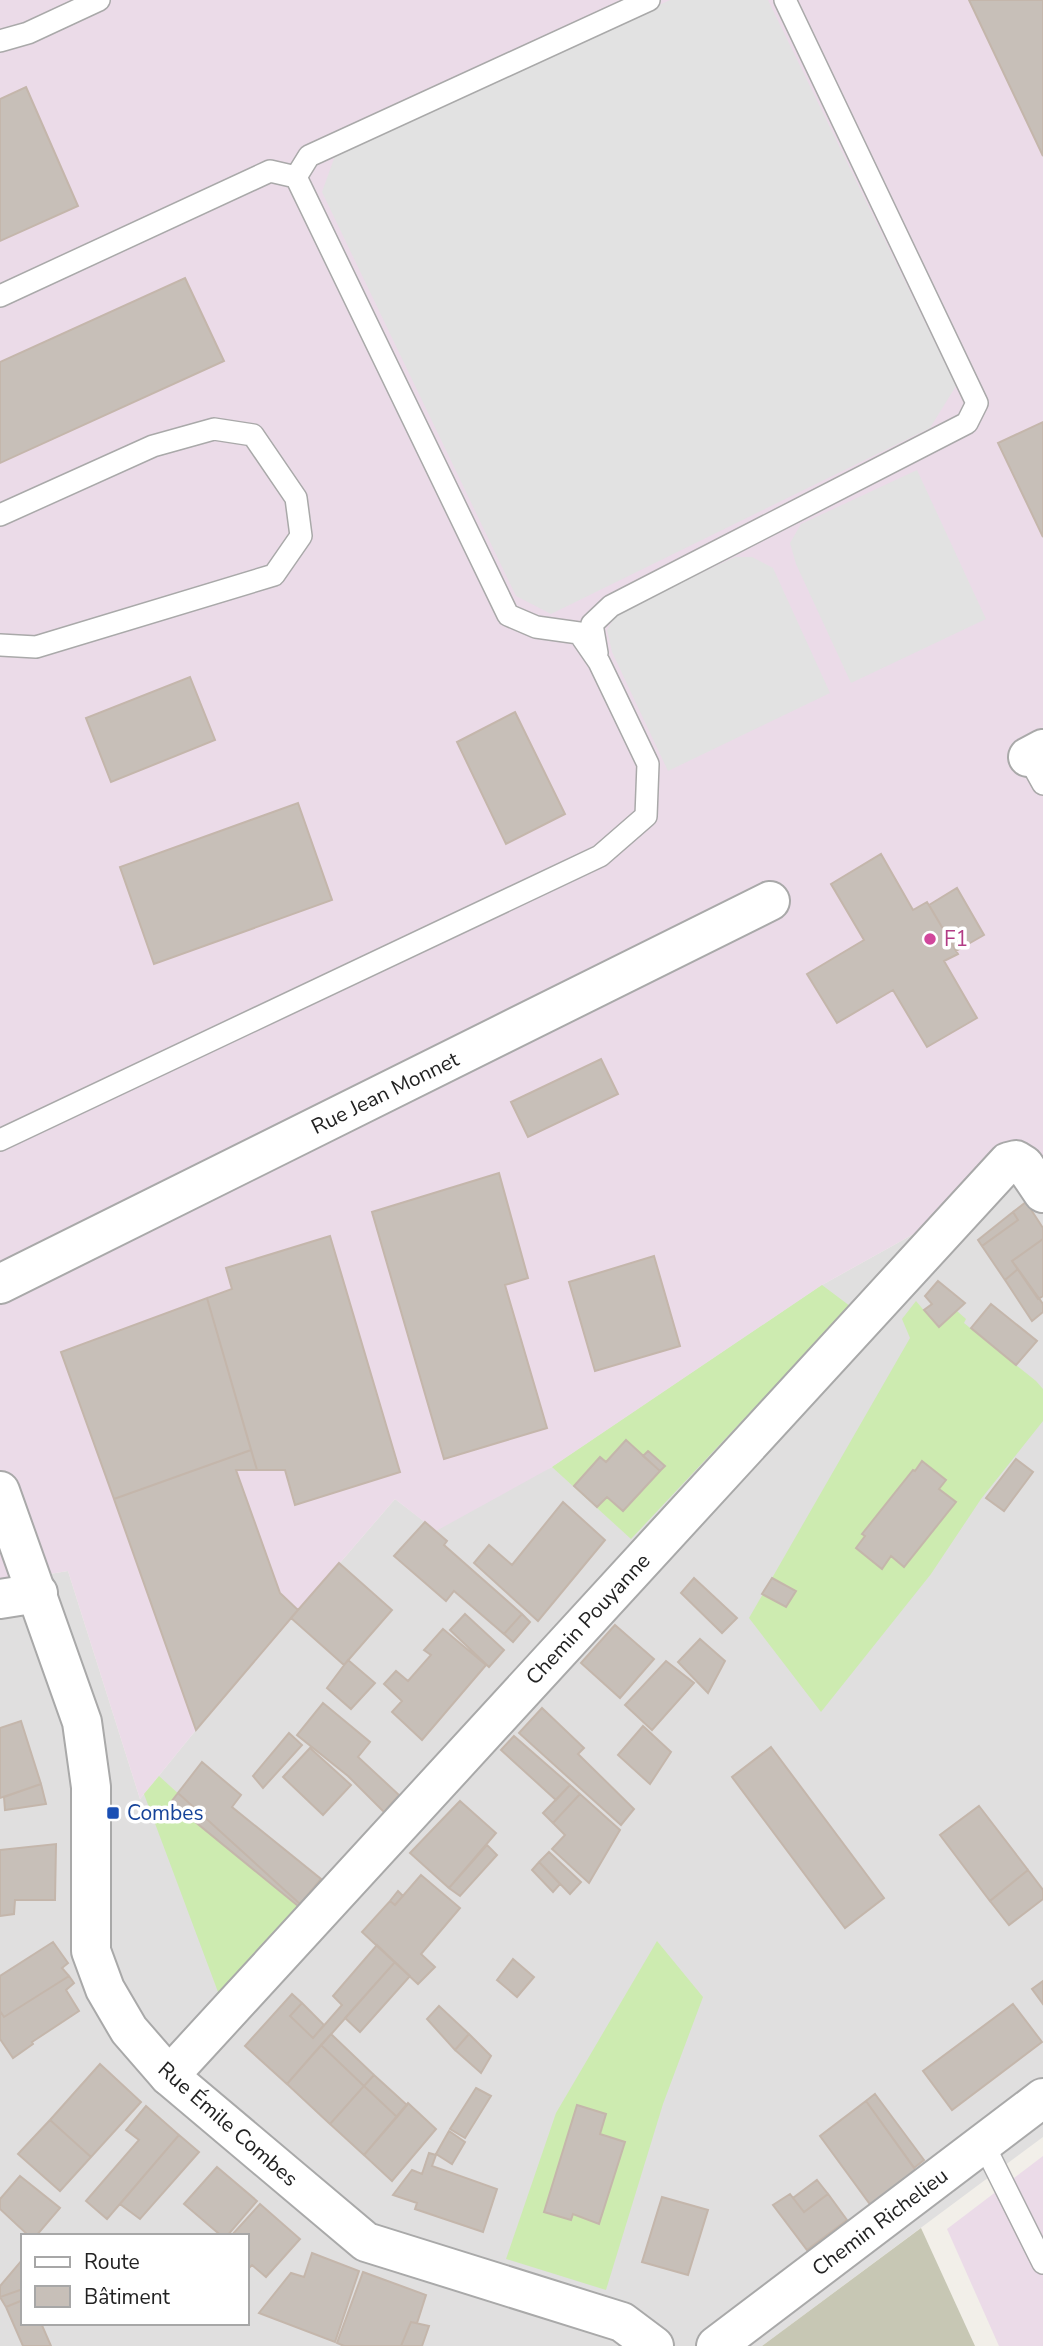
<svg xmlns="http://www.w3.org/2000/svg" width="1043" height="2346" font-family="'Nunito Sans',sans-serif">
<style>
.residential{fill:#e0dfdf;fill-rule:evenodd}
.industrial{fill:#ebdbe8}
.construction{fill:#c7c7b4}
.grass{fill:#cdebb0}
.parking{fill:#e2e2e2}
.building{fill:#c7bfb8;stroke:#c4b6ab;stroke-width:2}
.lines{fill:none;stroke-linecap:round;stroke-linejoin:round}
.service-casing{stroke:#a9a9a9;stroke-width:24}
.minor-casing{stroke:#a9a9a9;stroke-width:42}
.tertiary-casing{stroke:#a9a9a9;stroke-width:42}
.service{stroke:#fff;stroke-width:21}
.minor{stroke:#fff;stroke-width:38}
.tertiary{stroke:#fff;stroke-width:38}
.hotel-dot{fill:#d1479c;stroke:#fff;stroke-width:2.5}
.transit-dot{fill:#1a4fb4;stroke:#fff;stroke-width:2.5}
.labels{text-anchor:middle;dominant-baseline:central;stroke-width:7;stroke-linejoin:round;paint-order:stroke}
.hotel-label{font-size:21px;fill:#b23c85;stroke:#fff;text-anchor:start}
.street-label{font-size:21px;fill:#222;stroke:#fff}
.transit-label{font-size:21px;fill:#164399;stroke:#fff;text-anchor:start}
</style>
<rect width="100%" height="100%" fill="#f2efe9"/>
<!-- residential -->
<path class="residential" d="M1043 1162V2137L762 2346H0V1582L68 1571 140 1799 196 1730 395 1499 425 1522 552 1467 822 1285ZM23 2236H247V2323H23Z"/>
<!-- industrial -->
<path class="industrial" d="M0 0H1043V1162L822 1285 552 1467 436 1531 395 1499 196 1730 140 1799 68 1571 0 1582Z
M1043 2156V2346H999L947 2229Z"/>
<!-- construction -->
<path class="construction" d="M921 2228 975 2346H762Z"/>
<!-- grass -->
<path class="grass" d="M822 1285 850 1306 631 1539 552 1467Z
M916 1301 938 1327 957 1311 966 1319 964 1323 1036 1381 1043 1389V1421L981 1499 931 1574 821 1712 749 1618 910 1338 902 1319Z
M159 1776 304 1908 221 2000 144 1794Z
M657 1941 703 1997 663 2104 606 2290 506 2259 556 2113Z"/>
<!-- parking -->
<path class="parking" d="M670 0H768L956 386 930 428 551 614 516 596 322 192 336 153Z
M917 470 986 619 851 683 796 564 790 543 801 524Z
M735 557H752L773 568 830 693 668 771 612 652 607 630 618 612Z"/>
<!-- building -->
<path class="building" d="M969 0H1043V156Z
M26 87 78 206 0 241V99Z
M185 278 224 361 0 463V362Z
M1043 422V537L998 443Z
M190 677 215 740 111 782 86 718Z
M515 712 565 814 506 844 457 742Z
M298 803 332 900 154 964 120 867Z
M881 854 913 910 927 902 958 954 944 961 977 1018 927 1047 893 990 837 1023 807 974 864 940 831 884Z
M957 888 984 935 956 951 929 905Z
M601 1059 618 1094 528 1137 511 1102Z
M499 1173 528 1278 505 1285 547 1428 444 1459 372 1212Z
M1026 1202 1043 1228V1239L1012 1261 1018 1269 1005 1280 982 1246 1018 1220 1013 1212Z
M1013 1212 1018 1220 982 1246 978 1240Z
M330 1236 400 1472 295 1505 285 1470H257L207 1298 232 1289 226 1268Z
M1043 1239V1296L1038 1299 1012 1261Z
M654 1256 680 1346 595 1371 569 1282Z
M1018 1269 1043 1304V1312L1032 1321 1005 1280Z
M938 1281 965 1303 939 1327 924 1310 932 1304 925 1296Z
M207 1298 251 1450 114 1499 61 1352Z
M991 1304 1037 1341 1016 1365 971 1328Z
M626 1440 660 1471 623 1511 607 1497 597 1507 574 1486 600 1457 606 1462Z
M251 1450 257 1470H236L280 1593 298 1610 196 1730 114 1499Z
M648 1451 665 1466 660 1471 643 1456Z
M1016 1459 1033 1472 1004 1511 986 1498Z
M922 1461 946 1480 939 1489 956 1502 904 1567 891 1556 882 1569 856 1548 865 1536 862 1534 913 1470 915 1471Z
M563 1502 605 1540 538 1621 474 1563 489 1545 512 1565Z
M425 1522 447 1541 444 1545 522 1614 504 1634 454 1591 446 1601 394 1556Z
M339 1563 392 1610 344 1665 291 1618Z
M694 1578 737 1618 722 1633 681 1593Z
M772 1578 796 1591 786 1607 762 1594Z
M465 1614 504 1650 489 1667 450 1630Z
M522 1614 530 1622 513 1642 504 1634Z
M615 1625 654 1659 620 1698 581 1663Z
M443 1629 486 1665 422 1740 392 1712 402 1701 384 1684 396 1671 408 1681 431 1655 424 1650Z
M700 1639 725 1661 708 1693 678 1662Z
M348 1660 375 1683 351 1709 327 1688Z
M666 1661 694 1683 652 1730 625 1705Z
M323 1703 370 1742 358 1757 399 1795 384 1812 348 1776 297 1735Z
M542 1708 584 1748 578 1754 634 1809 621 1825 519 1733Z
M21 1721 41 1784 0 1798V1728Z
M643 1726 671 1752 650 1784 618 1755Z
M289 1733 302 1745 263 1788 253 1776Z
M514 1736 570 1785 556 1800 501 1750Z
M771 1747 884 1898 845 1928 732 1777Z
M310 1748 351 1785 323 1815 283 1777Z
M202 1762 241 1795 232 1807 321 1879 300 1904 178 1793Z
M41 1784 46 1804 5 1810 4 1797Z
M570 1785 580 1794 553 1823 543 1813Z
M178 1793 300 1904 298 1906 171 1802Z
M580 1794 620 1830 589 1883 552 1849 565 1835 553 1823Z
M460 1801 496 1833 449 1888 410 1853Z
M979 1806 1028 1870 990 1901 940 1835Z
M56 1844 55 1900H15L14 1914 0 1916V1850Z
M487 1845 497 1855 460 1896 449 1888Z
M549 1852 581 1882 570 1894 539 1862Z
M539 1862 560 1884 553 1892 532 1870Z
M1028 1870 1043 1890V1899L1009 1925 990 1901Z
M421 1875 460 1908 421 1954 435 1967 418 1984 362 1932 390 1901 395 1905Z
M398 1891 403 1896 395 1905 390 1901Z
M53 1942 68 1963 62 1968 69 1976 4 2017 0 2011V1976Z
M377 1945 395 1962 287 2084 245 2046 292 1994 302 2003 290 2016 313 2038 342 2005 333 1996Z
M513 1959 534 1977 517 1997 497 1980Z
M395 1962 410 1976 360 2032 345 2018Z
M69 1976 74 1983 66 1990 79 2011 32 2042 33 2044 13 2058 0 2039V2011L4 2017Z
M1043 1981V2004L1032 1989Z
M302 2003 324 2025 313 2038 290 2016Z
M1013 2004 1042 2042 952 2110 923 2071Z
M439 2006 469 2034 455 2050 427 2019Z
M331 2034 374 2075 364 2086 321 2045Z
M469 2034 491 2056 481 2073 455 2050Z
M321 2045 364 2086 330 2124 287 2084Z
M100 2064 141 2102 91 2157 50 2120Z
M374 2075 407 2105 397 2117 364 2086Z
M364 2086 397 2117 364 2155 330 2124Z
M476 2088 491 2096 465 2138 450 2129Z
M875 2094 924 2160 914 2168 866 2101Z
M866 2101 918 2173 872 2207 820 2136Z
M408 2103 436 2129 392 2181 364 2155Z
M577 2105 606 2114 600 2134 625 2142 599 2224 573 2214 571 2220 544 2212Z
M146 2106 179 2135 107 2219 86 2201 139 2140 126 2130Z
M50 2120 91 2157 60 2191 18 2154Z
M449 2131 465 2142 452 2164 436 2154Z
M179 2135 199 2152 140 2219 120 2204Z
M429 2153 436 2155 432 2166 497 2189 483 2232 415 2209 417 2203 393 2195 412 2170 422 2174Z
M217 2167 257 2201 227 2236H216L218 2233 184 2204Z
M20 2176 60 2208 36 2236H29L0 2209V2199Z
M817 2180 828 2194 804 2212 793 2198Z
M790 2194 804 2212 828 2194 847 2220 807 2250 773 2205Z
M662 2197 708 2210 688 2275 642 2262Z
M260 2204 300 2239 266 2277 252 2265 247 2270V2236H231Z
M312 2253 359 2271 335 2342 259 2313 291 2273 304 2277Z
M22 2260 23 2289 0 2297V2286Z
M363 2272 426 2295 417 2323 411 2322 401 2346H344L337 2343Z
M23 2289V2300L6 2307 0 2297Z
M23 2300V2323H41L51 2346H23L6 2307Z
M411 2322 429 2326 422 2346H401Z"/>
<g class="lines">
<defs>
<path id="service" d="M0 41 28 33 99 0
M0 296 270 171 296 177
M0 515 153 446 214 429 253 435 296 498 301 536 274 575 36 647 0 645
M597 653 592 624 611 606 967 423 977 403 785 0
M1028 757 1043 784
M0 1140 600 856 646 816 648 764 599 662 579 633 536 627 508 615 296 177 309 156 649 0
M983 2143 1043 2263"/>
<path id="minor" d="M1028 757 1043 749
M0 1284 770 901
M0 1599 38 1593
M169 2076 1008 1162 1016 1160 1024 1165 1043 1193"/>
<path id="tertiary" d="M0 1491 82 1722 91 1787V1951L105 1989 129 2030 169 2076 366 2242 622 2322 654 2346
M716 2346 1043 2098"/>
</defs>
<!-- service casing -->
<use href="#service" class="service-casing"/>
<!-- minor casing -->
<use href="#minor" class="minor-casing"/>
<!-- tertiary casing -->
<use href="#tertiary" class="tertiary-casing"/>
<!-- service -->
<use href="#service" class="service"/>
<!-- minor -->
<use href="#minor" class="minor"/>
<!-- tertiary -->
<use href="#tertiary" class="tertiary"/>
</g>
<!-- markers -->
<circle class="hotel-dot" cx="930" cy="939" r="7"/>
<rect class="transit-dot" x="106" y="1806" width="14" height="14" rx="3.5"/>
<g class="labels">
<!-- hotel labels -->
<g class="hotel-label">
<text x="944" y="939">F1</text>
</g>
<!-- street labels -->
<g class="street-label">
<text transform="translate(385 1093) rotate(-26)">Rue Jean Monnet</text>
<text transform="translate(588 1619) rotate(-47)">Chemin Pouyanne</text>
<text transform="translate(228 2124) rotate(41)">Rue Émile Combes</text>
<text transform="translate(880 2222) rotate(-37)">Chemin Richelieu</text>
</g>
<!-- transit labels -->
<g class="transit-label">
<text x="127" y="1813">Combes</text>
</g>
</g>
<!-- legend -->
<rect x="21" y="2234" width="228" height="91" fill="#ffffff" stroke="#a7a7a7" stroke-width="2"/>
<rect x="35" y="2257" width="35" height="10" fill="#ffffff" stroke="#a7a7a7" stroke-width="2"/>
<text x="84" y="2269" font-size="21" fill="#222222">Route</text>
<rect x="35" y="2286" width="35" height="21" fill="#c7bfb8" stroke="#a7a7a7" stroke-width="2"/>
<text x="84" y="2304" font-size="21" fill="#222222">Bâtiment</text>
</svg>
